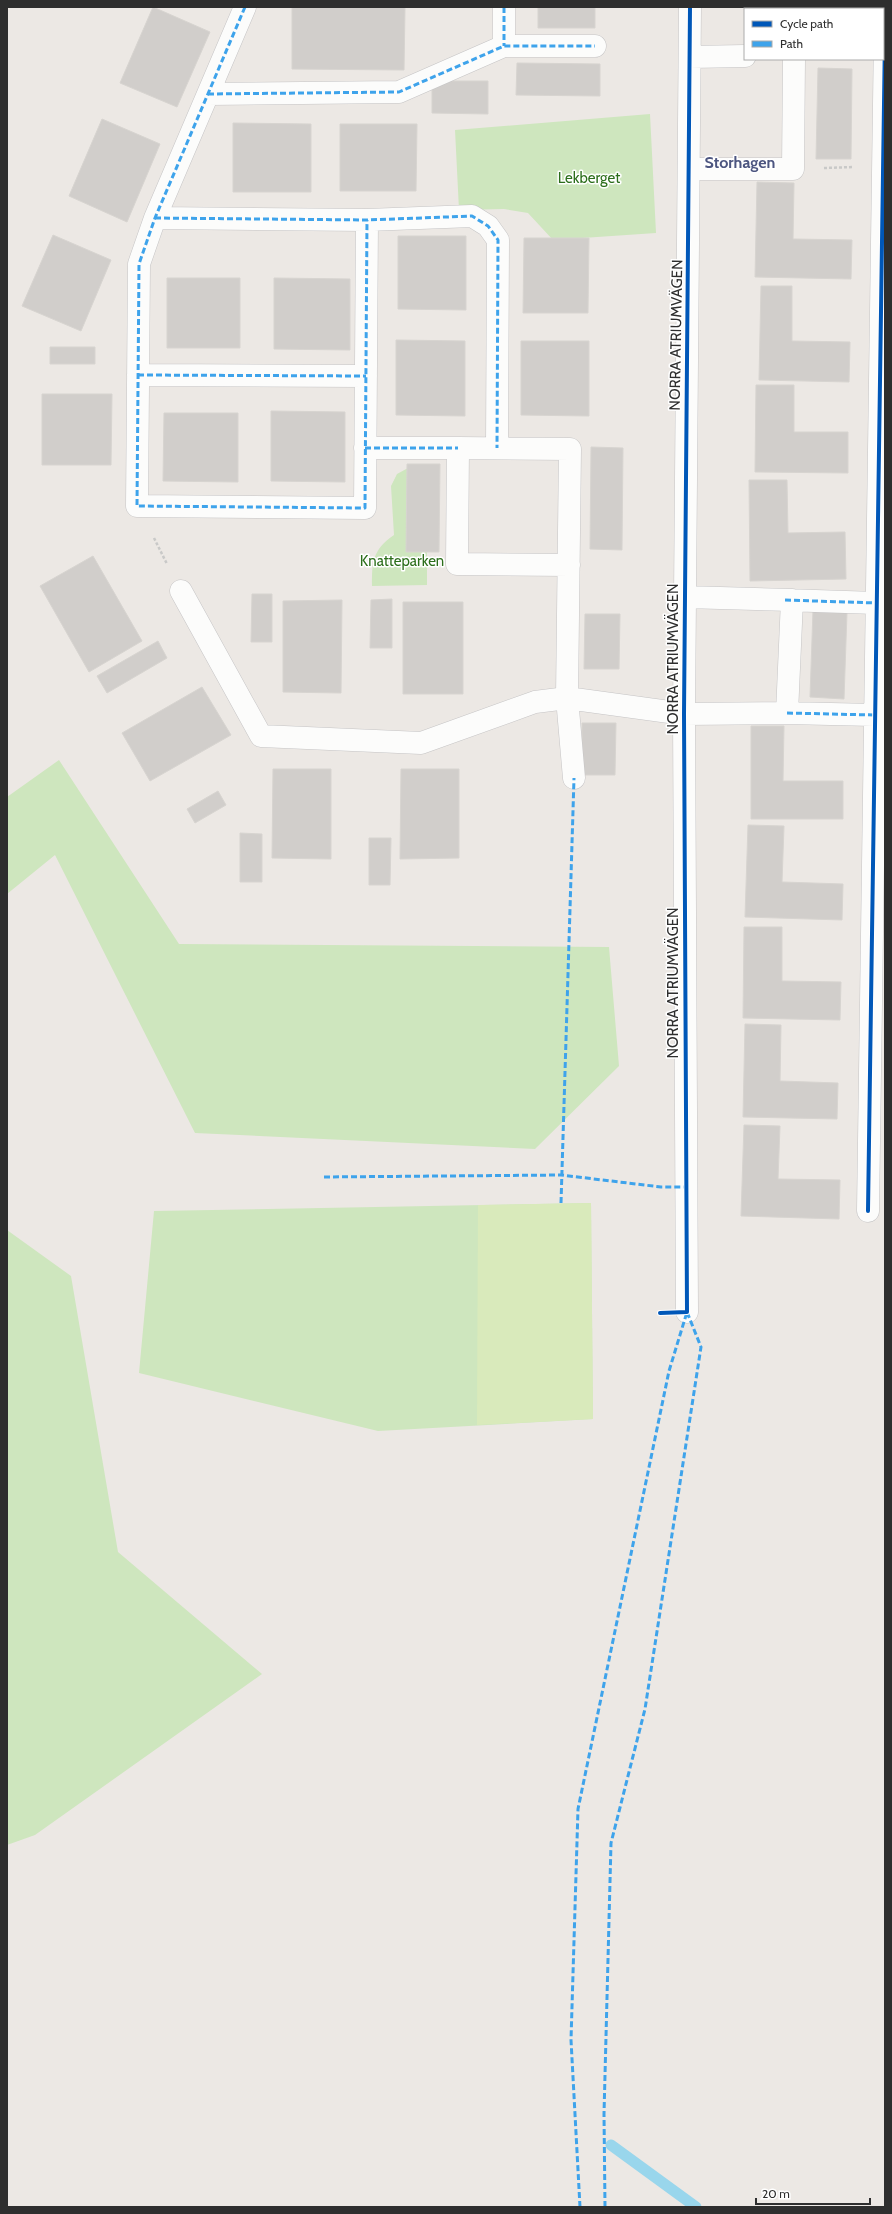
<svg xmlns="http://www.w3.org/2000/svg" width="892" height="2214" font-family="Cabin,sans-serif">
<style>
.green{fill:#cee6be}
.pitch{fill:#d9eabb}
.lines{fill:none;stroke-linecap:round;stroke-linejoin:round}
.stream{stroke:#99d6ec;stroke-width:11}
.building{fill:#d1cecb;stroke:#d7d4d0}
.street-casing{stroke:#c5c4c5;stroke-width:23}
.path{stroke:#c9c9c8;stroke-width:2.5;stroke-dasharray:3 2;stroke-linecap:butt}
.street{stroke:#fcfcfb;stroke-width:22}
.quiet{stroke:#3ea3eb;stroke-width:3;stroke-dasharray:6 3;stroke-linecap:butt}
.cycleway-casing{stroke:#fff;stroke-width:6}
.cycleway{stroke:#0057b8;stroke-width:4}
.labels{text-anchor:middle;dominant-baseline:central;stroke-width:3;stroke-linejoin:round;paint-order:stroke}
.park-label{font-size:15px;fill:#2c6e1b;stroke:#fff}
.street-label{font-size:15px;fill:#2e2e2e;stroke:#fff}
.neighbourhood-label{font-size:16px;font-weight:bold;fill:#4d5680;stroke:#fff}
</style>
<rect width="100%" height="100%" fill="#ece8e4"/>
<!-- green -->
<path class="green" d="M650 114 656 233 553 240 528 213 504 209 459 210 455 130Z
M408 468 427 469V585L372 586C372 563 372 550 394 535L391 486 397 474Z
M59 760 179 944 609 947 619 1066 535 1149 195 1133 55 855 7 894V797Z
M591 1203 593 1419 378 1431 139 1373 154 1211Z
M7 1230 71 1276 118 1552 262 1674 35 1835 7 1845Z"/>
<!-- pitch -->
<path class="pitch" d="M591 1203 593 1419 477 1425 478 1205Z"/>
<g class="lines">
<!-- stream -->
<path class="stream" d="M611 2145 696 2207"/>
</g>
<!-- building -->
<path class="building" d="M153 7 210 32 177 107 120 83Z
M292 7H405L404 70 292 69Z
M538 7H595V28H538Z
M757 7H853V9H757Z
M517 63 600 64V96L516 95Z
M818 68 852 69 851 159H816Z
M432 81H488V114L432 113Z
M102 119 160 144 127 222 69 196Z
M233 123 311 124V192H233Z
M340 124H417L416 191H340Z
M757 182 794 183 793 239 852 240 851 279 755 277Z
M53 235 111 260 81 331 22 306Z
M398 236H466V310L398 309Z
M524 238H589L588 313H523Z
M167 278H240V348H167Z
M274 278 350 279V350L274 349Z
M761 286H792V341L850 342 849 382 759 380Z
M396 340 465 341V416L396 415Z
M521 341H589V416L521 415Z
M50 347H95V364H50Z
M756 385H794V432H848V473L755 472Z
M42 394H112L111 465H42Z
M271 411 345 412V482L271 481Z
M164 413H238V482L163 481Z
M591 447 623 448 622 550 590 549Z
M407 464H440L439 552H406Z
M749 480H787L788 533 845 532 846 579 750 581Z
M93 556 142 641 89 672 40 586Z
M252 594H272V642H251Z
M392 599V648H370L371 600Z
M342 600 341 693 283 692V601Z
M403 602H463V694H403Z
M813 610 847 612 844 699 810 697Z
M585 614H620L619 669H584Z
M158 641 167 658 107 693 97 676Z
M202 687 231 735 150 781 122 733Z
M582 723H616L615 775H582Z
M751 726H784L783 781H843V819H751Z
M273 769H331V859L272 858Z
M401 769H459V858L400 859Z
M218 791 226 805 195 823 187 809Z
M748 825 784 826 782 882 843 884 842 920 745 917Z
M240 833 262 834V882H240Z
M369 838H391L390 885H369Z
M744 927H782V981L841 982 840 1020 743 1018Z
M745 1024 781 1025 780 1081 838 1083 837 1119 743 1117Z
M744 1125 780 1126 778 1179 840 1180 839 1219 741 1216Z"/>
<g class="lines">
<defs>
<path id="street" d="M245 7 155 218 139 264 137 506 365 508 367 220
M504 7V46
M690 57 745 56
M208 94 399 92 504 46H595
M689 169H793L794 59
M155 218 367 220 472 216 488 226 498 240 497 448
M138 375 366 376
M365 448H458
M569 565 457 564 458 448 570 449 567 698 574 778
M181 591 261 736 421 743 535 702 567 698 684 714 787 713 792 600 685 597
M785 600 876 603
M787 713 874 715
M868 1211 885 35
M687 1312 684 714 690 7"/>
</defs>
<!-- street casing -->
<use href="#street" class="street-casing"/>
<!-- path -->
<path class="path" d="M824 168 853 167
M154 538 167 564"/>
<!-- street -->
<use href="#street" class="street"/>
<!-- quiet -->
<path class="quiet" d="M245 7 155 218 139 264 137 506 365 508 367 220
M504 7V46
M208 94 399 92 504 46H595
M155 218 367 220 472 216 488 226 498 240 497 448
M138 375 366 376
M365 448H458
M785 600 876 603
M787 713 874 715
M324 1177 561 1175 661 1187H686
M561 1203 574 778
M580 2207 571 2040 578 1809 669 1371 687 1312
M605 2207 604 2114 611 1843 645 1709 701 1347 687 1312"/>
<defs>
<path id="cycleway" d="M868 1211 885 35
M660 1313 687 1312 684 714 690 7"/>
</defs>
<!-- cycleway casing -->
<use href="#cycleway" class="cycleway-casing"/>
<!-- cycleway -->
<use href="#cycleway" class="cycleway"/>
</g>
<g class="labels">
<!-- park labels -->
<g class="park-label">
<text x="589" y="178">Lekberget</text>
<text x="402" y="561">Knatteparken</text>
</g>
<!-- street labels -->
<g class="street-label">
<text transform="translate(676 335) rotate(-89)">NORRA ATRIUMVÄGEN</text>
<text transform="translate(673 659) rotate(-90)">NORRA ATRIUMVÄGEN</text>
<text transform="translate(673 983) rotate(-90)">NORRA ATRIUMVÄGEN</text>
</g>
<!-- neighbourhood labels -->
<g class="neighbourhood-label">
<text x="740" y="162">Storhagen</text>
</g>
</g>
<!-- border -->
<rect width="892" height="2214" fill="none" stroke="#2e2e2e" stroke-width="16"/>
<!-- legend -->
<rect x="744" y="8" width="140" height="52" fill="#ffffff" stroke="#ababab"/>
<rect x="752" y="21" width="20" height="6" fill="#0057b8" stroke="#ababab"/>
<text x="780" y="28" font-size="12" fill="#2e2e2e">Cycle path</text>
<rect x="752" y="41" width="20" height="6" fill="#3ea3eb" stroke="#ababab"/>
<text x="780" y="48" font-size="12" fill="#2e2e2e">Path</text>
<!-- scale -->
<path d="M756 2198v6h114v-6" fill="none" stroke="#2e2e2e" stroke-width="2"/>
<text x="762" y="2198" font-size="12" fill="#2e2e2e" stroke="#ffffff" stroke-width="3" paint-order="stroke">20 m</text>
</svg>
